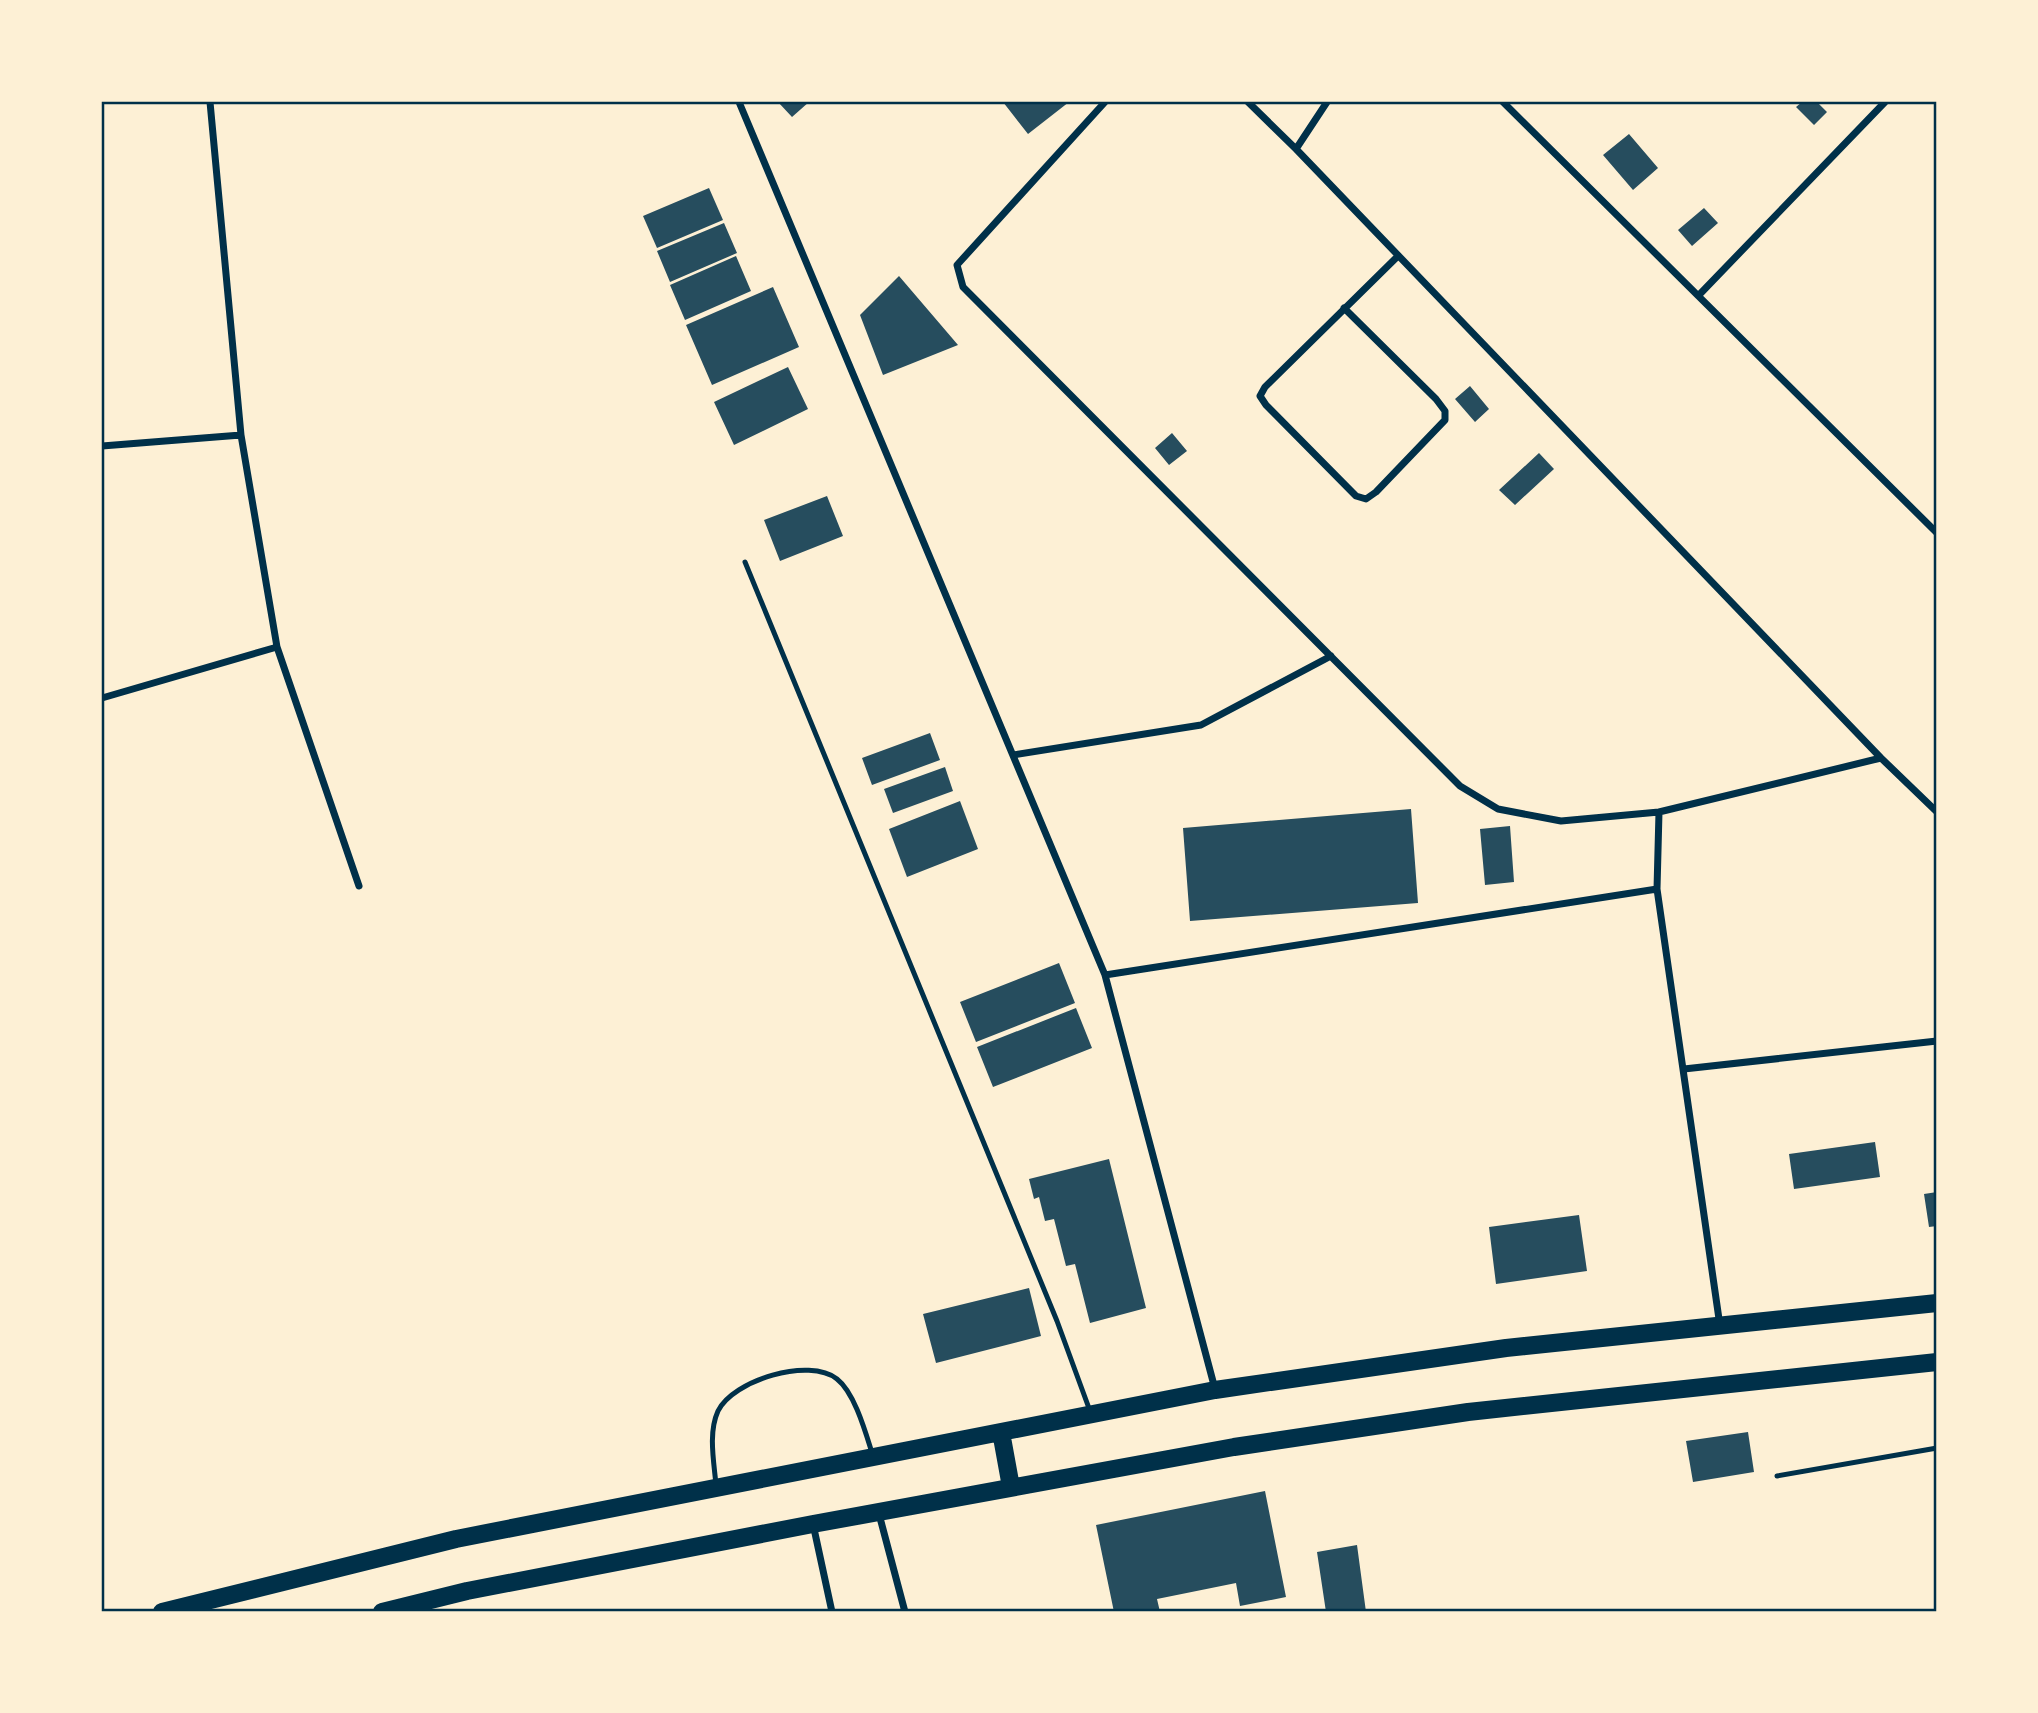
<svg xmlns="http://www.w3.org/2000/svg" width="2038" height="1713" font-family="'DejaVu Sans',sans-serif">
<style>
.building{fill:#264d5e}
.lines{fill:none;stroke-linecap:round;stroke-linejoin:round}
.service{stroke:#003049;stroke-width:5}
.minor{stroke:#003049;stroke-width:7}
.primary{stroke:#003049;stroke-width:18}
.neatline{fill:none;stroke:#003049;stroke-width:2.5}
</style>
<rect width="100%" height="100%" fill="#fdf0d5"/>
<!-- building -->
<path class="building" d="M778 102H809L792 117Z
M1003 102H1069L1028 134Z
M1802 102H1817L1827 112 1814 125 1796 107Z
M1629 134 1658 168 1633 190 1603 155Z
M709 188 723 220 657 248 643 216Z
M1704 208 1718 223 1692 246 1678 230Z
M724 223 737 253 670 282 657 251Z
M736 256 751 291 685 320 670 285Z
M899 276 958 345 883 375 860 315Z
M773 287 799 347 712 385 686 325Z
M788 367 808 409 734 445 714 402Z
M1470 386 1489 409 1475 422 1455 399Z
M1172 433 1187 451 1169 465 1155 448Z
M1539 453 1554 469 1515 505 1499 490Z
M827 496 843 536 780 561 764 520Z
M930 733 940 760 872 785 862 758Z
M945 767 953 791 893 813 884 789Z
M960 801 978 849 907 877 889 829Z
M1411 809 1418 903 1190 921 1183 828Z
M1510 826 1514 882 1485 885 1480 829Z
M1059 963 1075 1003 976 1042 960 1002Z
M1076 1008 1092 1048 993 1087 977 1047Z
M1875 1142 1880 1177 1794 1189 1789 1154Z
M1109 1159 1146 1308 1090 1323 1075 1264 1066 1266 1054 1219 1045 1221 1039 1197 1034 1199 1029 1179Z
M1937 1192V1226L1929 1227 1924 1194Z
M1579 1215 1587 1271 1496 1284 1489 1227Z
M1029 1288 1041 1336 936 1363 923 1314Z
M1748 1432 1754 1472 1693 1482 1686 1441Z
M1265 1491 1286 1597 1240 1606 1236 1583 1157 1599 1160 1612H1114L1096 1525Z
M1357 1545 1366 1612H1326L1317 1552Z"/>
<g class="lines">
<!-- service -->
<path class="service" d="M745 562 1057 1321 1090 1411
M1777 1476 1937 1448
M716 1485C714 1462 708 1433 718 1411 733 1380 809 1357 837 1379 855 1393 866 1434 873 1456"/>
<!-- minor -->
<path class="minor" d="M210 102 241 435 277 647 359 886
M739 102 1105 975 1215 1389
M1105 102 957 265 963 287 1460 786 1498 809 1561 821 1659 812
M1248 102 1296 149
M1327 102 1296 149 1881 758 1937 812
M1503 102 1937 533
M1699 295 1885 102
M1344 308 1436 399 1445 411V420L1376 492 1366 499 1356 496 1266 405 1260 396 1265 387 1398 256
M102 446 241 435
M102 698 277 647
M1013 755 1201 725 1331 656
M1105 975 1657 889
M1684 1069 1937 1041
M1720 1326 1657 889 1659 812 1881 758
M879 1514 905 1612
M813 1524 832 1612"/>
<!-- primary -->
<path class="primary" d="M1001 1432 1011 1487
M162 1612 456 1539 1215 1390 1506 1348 1937 1303
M382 1612 467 1591 813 1524 1234 1447 1468 1412 1937 1362"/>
</g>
<!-- border -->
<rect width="2038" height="1713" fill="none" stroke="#fdf0d5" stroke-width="206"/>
<rect x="103" y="103" width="1832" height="1507" class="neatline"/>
</svg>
